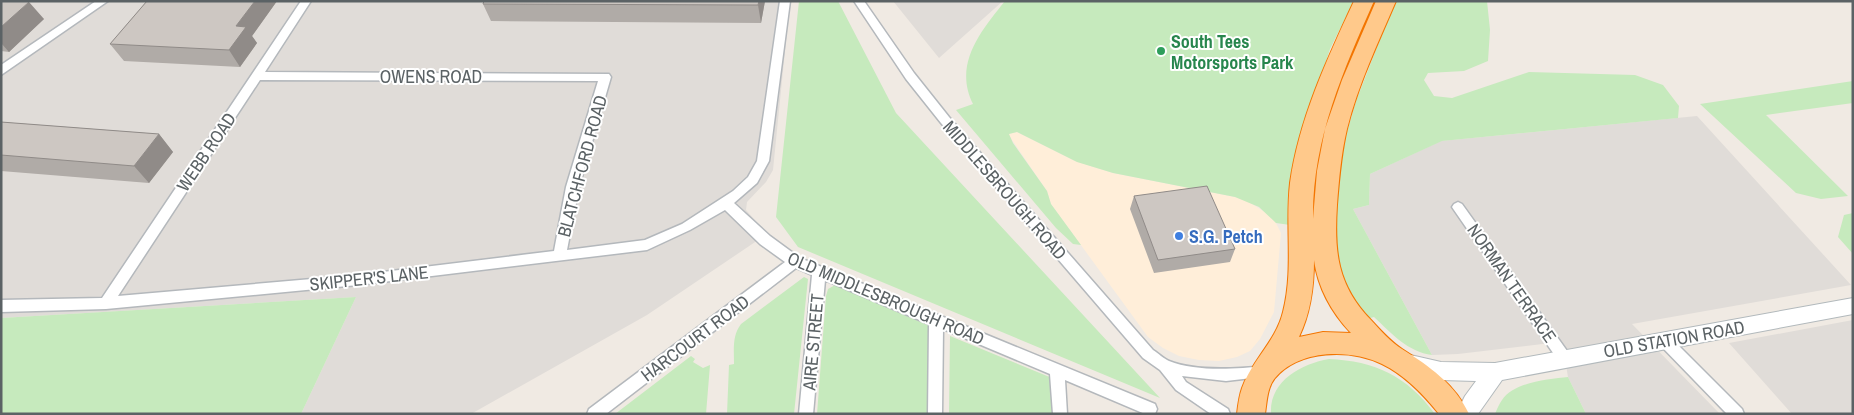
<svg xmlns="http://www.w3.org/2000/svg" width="1854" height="415" font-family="'Archivo Narrow',sans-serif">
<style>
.commercial{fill:#ffeed9}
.industrial{fill:#e0dcd8}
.green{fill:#c6eabd}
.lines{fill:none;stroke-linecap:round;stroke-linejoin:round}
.street-casing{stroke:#b4b8bc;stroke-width:3}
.secondary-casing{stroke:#b2b9bc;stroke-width:2}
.highway-casing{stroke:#f37500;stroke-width:2}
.street{fill:#fff;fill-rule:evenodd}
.secondary{fill:#fff;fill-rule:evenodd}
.highway{fill:#ffc98b;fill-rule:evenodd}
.wall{fill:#b0aba7}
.shaded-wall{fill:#908b88}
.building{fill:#cdc7c2;stroke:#908b88}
.leisure-dot{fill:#2e9e5b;stroke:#fff;stroke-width:2}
.shop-dot{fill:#3f7fe0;stroke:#fff;stroke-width:2}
.labels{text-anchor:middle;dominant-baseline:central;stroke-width:4;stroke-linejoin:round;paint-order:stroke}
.leisure-label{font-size:18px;font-weight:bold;fill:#27864d;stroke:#fff;text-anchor:start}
.street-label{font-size:18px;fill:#5b6265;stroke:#fff}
.shop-label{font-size:18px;font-weight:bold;fill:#366cbe;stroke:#fff;text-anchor:start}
</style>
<rect width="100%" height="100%" fill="#f0eae3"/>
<!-- commercial -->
<path class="commercial" d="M1017 132 1075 161 1113 173 1235 197 1247 201 1268 214 1276 223 1281 233 1274 312 1260 339 1250 351 1237 357 1219 361 1199 360 1179 356 1163 348 1148 337 1051 204 1047 191 1008 134Z"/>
<!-- industrial -->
<path class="industrial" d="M1 1H790L773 170 766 182 747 202 746 210 767 234 647 315 471 414H301L356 297 1 318Z
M893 1H1003L939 58Z
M1697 116 1851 285 1632 324 1720 414H1586L1568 377 1565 359 1559 342 1458 354 1432 355 1353 209 1369 205 1370 174 1441 141Z
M1853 320V414H1792L1729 343Z"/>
<!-- green -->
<path class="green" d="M799 1H838L896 113 1160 398 798 247 776 217Z
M1005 1H1354L1330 49 1310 112 1290 225 1276 223 1259 207 1235 197 1113 173 1077 162 1017 132 1009 134 1013 143 1047 191 1051 204 1081 245 1073 244 1056 228 956 110 973 104C953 64 981 31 1005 1Z
M1395 1H1487L1490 30 1488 61 1464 71 1428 73 1424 80 1434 96 1452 98 1529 72 1635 75 1663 85 1679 106 1678 118 1442 141 1370 174 1369 205 1353 209 1432 355C1408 352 1391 333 1374 317L1367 319 1344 286 1334 255 1336 203 1343 145 1356 101Z
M1853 81V103L1766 115 1848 196 1821 199 1796 193 1700 104Z
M1853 213V254L1838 237 1844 215Z
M804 277 808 279 794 414H727L729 365 734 364C734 349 732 336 741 324Z
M835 285 932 327 931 414H817L826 296 828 289Z
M356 297 301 414H1V318Z
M950 336 1052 378 1055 414H949Z
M691 356 695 359 693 362 703 368 710 365 706 414H615Z
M1329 359C1375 361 1407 376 1435 414H1271C1269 381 1301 364 1329 359Z
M1568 377 1586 414H1495C1497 409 1499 404 1502 400 1514 382 1549 379 1568 377Z"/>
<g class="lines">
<defs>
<path id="street" d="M96 1H108L1 75V65Z
M301 1H311L265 72 609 74 611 77 579 187 567 250 645 240 682 224 733 191 748 177 757 161 780 1H790L769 161 757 183 734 203 770 236 800 258 1155 404 1157 409 1155 414H1145L1065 380 1067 414H1053L1050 374 943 329 942 414H928L929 324 825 280 813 414H799L812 275 796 268 606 414H587L589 409 785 262 760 244 725 210 690 230 647 250 358 285 106 309 1 312V300L102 298ZM260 80 598 81 566 187 554 251 358 275 118 296Z
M854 1H864L914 73 949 117 1153 350C1158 353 1164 359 1169 361 1196 372 1236 369 1264 366L1269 368 1271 372 1269 376 1226 381 1182 376 1186 382 1228 409 1230 414H1211L1176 390 1160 370 1143 358 941 123 906 79Z
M1458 202 1462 204 1570 355 1572 359 1570 363 1565 365 1560 363 1454 210 1452 207 1454 204Z
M1665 335 1670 337 1742 409 1744 414H1727L1660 345 1658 341 1660 337Z"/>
<path id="secondary" d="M1853 298V314L1502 380 1478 414H1456L1465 396 1476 381 1441 380 1399 369 1395 363 1399 357 1406 354 1441 362 1495 363Z"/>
<path id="highway" d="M1354 1H1374C1343 71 1312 141 1313 219L1317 171 1325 129 1342 80 1376 1H1396C1378 43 1358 85 1347 129 1341 154 1339 179 1337 205 1334 251 1337 285 1371 320 1380 330 1391 342 1402 349 1429 366 1455 384 1469 414H1439C1423 394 1405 375 1382 364 1350 349 1300 349 1275 378 1267 388 1267 401 1265 414H1237C1238 405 1239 396 1242 388 1252 360 1276 341 1283 312 1294 269 1285 226 1290 183 1299 119 1327 59 1354 1ZM1314 260C1318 288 1332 313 1351 333L1323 332 1299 337C1311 312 1314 287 1314 260Z"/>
</defs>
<!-- street casing -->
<use href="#street" class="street-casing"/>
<!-- secondary casing -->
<use href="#secondary" class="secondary-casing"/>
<!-- highway casing -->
<use href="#highway" class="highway-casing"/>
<!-- street -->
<use href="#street" class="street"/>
<!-- secondary -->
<use href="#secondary" class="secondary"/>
<!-- highway -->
<use href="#highway" class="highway"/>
</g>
<!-- wall -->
<path class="wall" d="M1 1 44 19 9 52 1 51Z
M147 1H277L252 36 257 43 240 67 124 61 110 44Z
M765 1 761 23 491 21 483 4Z
M1 122 159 134 173 152 149 183 1 171Z
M1134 196 1235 249 1230 262 1154 273 1130 209Z"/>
<!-- shaded-wall -->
<path class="shaded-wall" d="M255 1H277L252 36 257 43 240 67 229 50 236 26Z
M759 1H765L761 23 758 5Z
M29 2 44 19 9 52 1 43V27Z
M159 134 173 152 149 183 134 166Z"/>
<!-- building -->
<path class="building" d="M1 1H25L29 2 1 27Z
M147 1H255L236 26 246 27 229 50 110 44Z
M484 1H759L758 5 483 4Z
M1 122 159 134 134 166 1 155Z
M1207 186 1235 249 1158 260 1134 196Z"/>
<!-- markers -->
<circle class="leisure-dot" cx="1161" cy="51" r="5"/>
<circle class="shop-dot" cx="1179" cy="236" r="5"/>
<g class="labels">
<!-- leisure labels -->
<g class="leisure-label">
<text x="1171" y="41">South Tees<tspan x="1171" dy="21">Motorsports Park</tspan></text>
</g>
<!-- street labels -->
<g class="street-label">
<text x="431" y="76">OWENS ROAD</text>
<text transform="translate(206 152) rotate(-56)">WEBB ROAD</text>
<text transform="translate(582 166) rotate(-75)">BLATCHFORD ROAD</text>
<text transform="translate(1005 190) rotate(49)">MIDDLESBROUGH ROAD</text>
<text transform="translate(369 278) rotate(-6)">SKIPPER'S LANE</text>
<text transform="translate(1512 283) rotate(55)">NORMAN TERRACE</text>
<text transform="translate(886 298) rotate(23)">OLD MIDDLESBROUGH ROAD</text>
<text transform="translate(695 338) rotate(-37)">HARCOURT ROAD</text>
<text transform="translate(1674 339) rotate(-10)">OLD STATION ROAD</text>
<text transform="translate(813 342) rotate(-85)">AIRE STREET</text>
</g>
<!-- shop labels -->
<g class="shop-label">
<text x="1189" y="236">S.G. Petch</text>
</g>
</g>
<!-- border -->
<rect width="1854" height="415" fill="none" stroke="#5b6265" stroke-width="5"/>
</svg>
